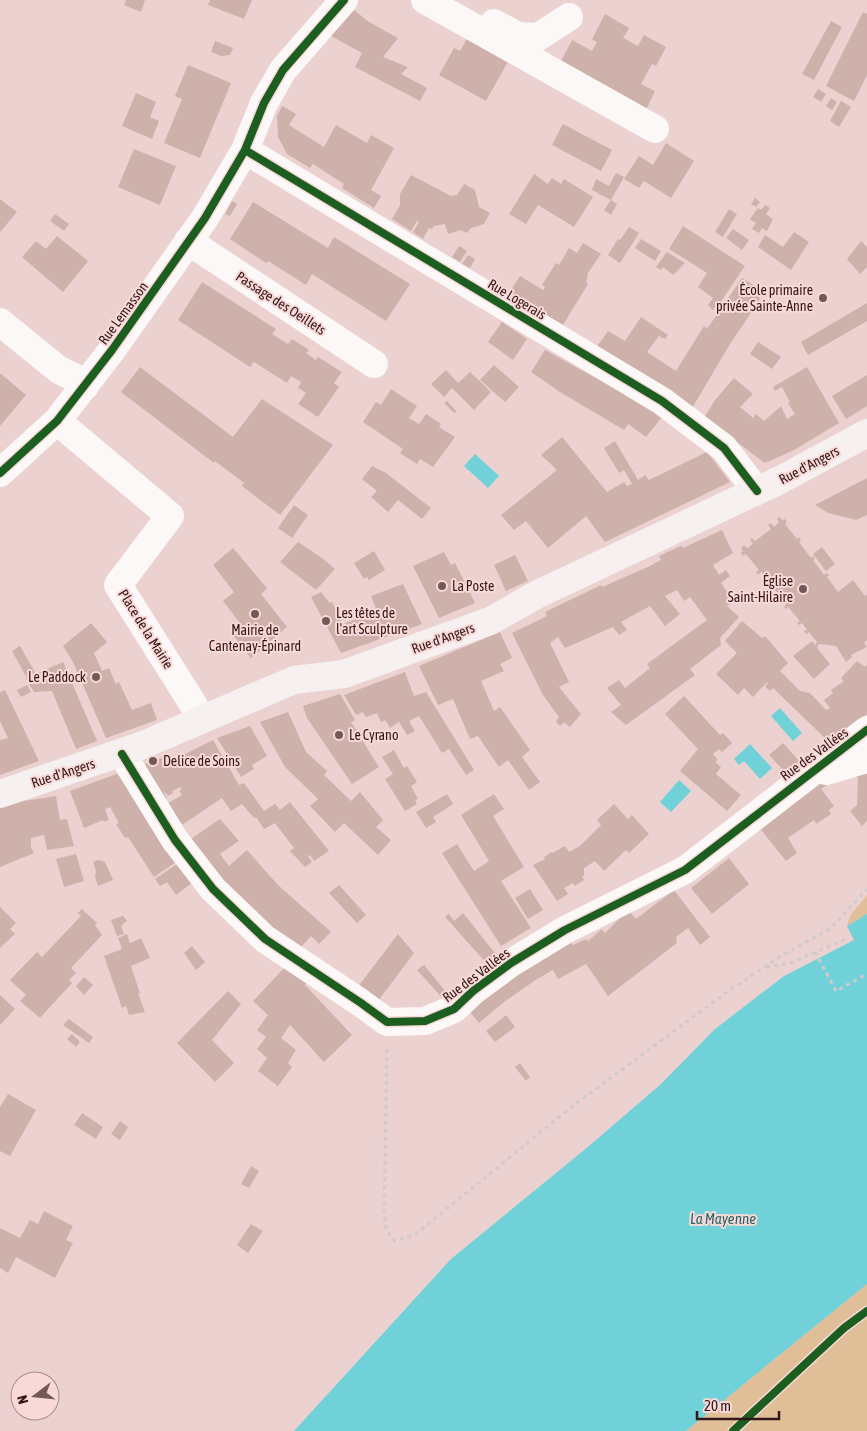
<svg xmlns="http://www.w3.org/2000/svg" width="867" height="1431" font-family="'Asap Condensed',sans-serif">
<style>
.green{fill:#e0bf98}
.water{fill:#70d2d8}
.building{fill:#cdb1aa}
.lines{fill:none;stroke-linecap:round;stroke-linejoin:round}
.path{stroke:#d2cac9;stroke-width:3;stroke-dasharray:4 4;stroke-linecap:butt}
.minor{stroke:#fcf8f8;stroke-width:28}
.major{stroke:#f6f0f0;stroke-width:28}
.cycleway-casing{stroke:#f9d9d8;stroke-width:11}
.cycleway{stroke:#1b5e20;stroke-width:8}
.poi-dot{fill:#735858;stroke:#f9d9d8;stroke-width:2}
.labels{text-anchor:middle;dominant-baseline:central;stroke-width:4;stroke-linejoin:round;paint-order:stroke}
.poi-label{font-size:14px;fill:#331717;stroke:#f9d9d8;text-anchor:start}
.street-label{font-size:14px;fill:#331717;stroke:#f9d9d8}
.water-label{font-size:15px;font-style:italic;fill:#276265;stroke:#f9d9d8}
</style>
<rect width="100%" height="100%" fill="#ebd2d1"/>
<!-- green -->
<path class="green" d="M867 895V914L847 926 850 916Z
M867 1284V1431H686Z"/>
<!-- water -->
<path class="water" d="M475 454 499 476 488 488 464 466Z
M780 708 802 733 793 741 771 716Z
M750 744 772 768 760 779 744 761 739 765 734 759Z
M679 780 691 791 671 812 660 802Z
M867 914V1284L686 1431H294L451 1259 589 1146 661 1084 715 1029 784 976 854 940 847 926Z"/>
<!-- building -->
<path class="building" d="M126 0H145L141 12 124 5Z
M210 0H252L244 19 208 5Z
M354 10 369 22 398 38 383 57 408 67 401 74 427 88 420 101 355 67 362 53 331 36Z
M863 12 867 14V75L854 101 826 86Z
M605 14 629 28 623 38 638 46 644 35 666 47 656 66 652 64 641 84 655 91 645 112 559 65 572 40 592 51 597 42 592 39Z
M831 21 842 27 814 80 802 74Z
M469 35 510 58 486 101 439 75 454 48 460 51Z
M215 41 233 48 230 55 221 56 211 52Z
M188 65 231 83 200 158 164 143 182 99 175 96Z
M818 89 826 94 821 102 813 97Z
M136 93 156 102 150 117 159 121 152 139 122 126Z
M831 98 837 102 832 110 826 106Z
M841 101 851 107 839 127 830 121Z
M282 106 296 114 289 125 324 147 336 125 367 143 371 135 394 148 371 190 381 196 374 208 342 188 344 184 313 164 310 168 287 154 278 137 277 116Z
M563 124 612 150 601 171 552 145Z
M666 143 694 161 671 198 644 181 639 188 624 179 639 156 653 165Z
M134 149 176 166 160 205 118 187Z
M616 173 624 177 611 200 592 190 596 179 609 186Z
M534 174 548 184 552 178 561 184 564 179 593 197 574 227 538 205 526 224 509 214Z
M411 175 451 196 457 195 464 184 475 190 479 207 490 213 484 224 471 228 467 233 461 230 448 234 445 224 434 226 432 229 429 228 423 239 413 232 419 222 417 221 411 231 392 219 400 205V194Z
M755 198 760 202 756 207 751 204Z
M0 199 17 212 0 232Z
M611 200 617 204 611 215 604 210Z
M232 201 237 204 230 216 225 214Z
M253 202 328 248 334 237 410 284 386 321 312 274 306 285 268 261 266 263 230 239Z
M765 205 770 208 766 214 773 219 767 231 762 228 759 233 752 229 756 223 750 219 758 208 761 210Z
M729 209 737 214 723 237 715 232Z
M55 214 69 224 64 231 50 221Z
M683 226 745 266 720 303 718 302 713 310 708 305 713 298 698 287 707 273 669 249Z
M629 227 639 233 620 263 608 255 618 239 620 240Z
M733 229 749 240 742 250 726 238Z
M794 232 809 242 791 270 758 247 765 235 783 247Z
M57 236 88 261 63 292 22 257 36 241 46 249Z
M641 239 661 251 655 261 635 248Z
M861 241 867 247V267L860 274 847 259Z
M583 243 601 254 588 273 586 283 588 284 563 325 509 293 520 276 543 290 545 287 542 285 556 263 559 265 569 248 577 253Z
M459 246 467 251 460 262 452 257Z
M667 252 685 263 673 275 663 267 661 270 656 267Z
M468 255 475 259 470 268 462 264Z
M742 278 761 290 759 301 730 344 691 410 596 348 608 331 625 341 641 317 668 335 665 339 659 336 647 352 676 371 704 326 707 329Z
M202 282 276 329 272 334 288 344 292 339 309 350 306 353 316 360 318 357 342 372 334 383 339 387 318 417 298 404 306 393 298 388 301 382 291 376 287 383 254 362 250 367 178 320Z
M867 303V321L808 355 801 342Z
M502 322 527 339 513 360 488 342Z
M758 342 781 357 772 369 750 354Z
M545 350 643 404 662 417 646 437 628 424 624 430 560 392 531 372Z
M494 365 519 387 505 402 480 380Z
M140 367 233 437 262 399 333 445 280 515 242 486 244 483 215 461 214 463 121 392Z
M807 367 839 423 794 450 765 463 704 418 715 400 734 378 753 394 740 407 753 418 756 414 764 421 781 406 787 419 795 414 788 403 790 402 782 387 775 391 773 387Z
M446 370 458 383 470 372 491 392 474 410 452 388 444 397 431 384Z
M0 373 26 395 0 426Z
M867 375V406L846 419 832 396Z
M391 389 417 406 409 418 419 424 426 414 441 424 439 427 455 437 433 467 420 459 417 464 400 453 403 449 363 422 376 402 381 405Z
M447 401 457 412 454 413 444 403Z
M562 437 607 492 624 482 627 486 632 484 624 470 619 473 604 448 615 441 638 480 645 475 649 480 707 452 730 482 605 542 586 516 548 548 526 521 514 530 501 515 557 470 541 455Z
M372 466 386 473 431 508 422 519 398 500 388 512 371 497 377 491 362 479Z
M867 478V515L856 520 828 513 815 505Z
M294 505 308 515 292 538 278 528Z
M780 517 782 520 785 519 787 522 785 524 797 539 799 537 801 541 799 542 811 558 813 556 815 559 813 560 824 575 827 573 829 575 827 577 838 592 853 580 865 596 867 594V640L864 643 867 647 851 655 852 657 846 662 836 646 819 644 817 648 830 664 814 679 793 656 812 641 815 645 817 642 809 632 806 634 804 631 807 630 802 623 799 625 797 623 800 621 788 607 786 609 784 607 786 605 775 590 772 592 770 590 772 588 761 572 758 575 756 572 759 570 746 554 743 556 741 553 743 551 741 548 744 545 747 548 753 544 750 540 752 538 755 541 771 529 768 525 771 523 774 527 779 522 777 519Z
M722 530 733 553 713 565 719 575 726 570 730 576 721 583 734 602 727 606 739 617 720 638 721 645 690 669 695 675 626 725 611 712 621 705 607 688 619 680 625 688 650 668 647 664 707 620 690 597 684 601 677 590 665 596 680 614 665 626 650 606 621 622 627 630 619 635 613 627 565 648 558 637 550 643 569 682 559 687 581 714 570 727 564 722 560 726 556 722 559 717 543 695 512 633 547 616 545 612 601 585 602 587 648 567 661 560 659 556 681 546 683 548Z
M298 542 322 558 335 569 316 590 280 562Z
M822 547 835 564 826 571 813 554Z
M233 548 267 588 261 594 287 627 251 658 233 635 243 627 223 601 234 592 213 565Z
M374 551 385 570 369 580 367 577 364 579 354 563Z
M444 552 451 565 455 563 475 603 439 618 413 566Z
M515 555 528 581 506 591 494 565Z
M403 584 422 624 341 653 311 597 321 592 330 603 332 602 343 624 377 611 371 596Z
M742 621 762 638 765 636 788 663 780 671 800 691 810 693 826 710 830 708 824 700 833 693 831 690 844 681 841 678 857 661 865 667 867 664V714L830 743 773 688 770 691 765 686 768 683 767 682 753 697 744 688 738 695 716 674 737 653 725 641Z
M91 623 107 642 94 653 102 671 109 668 116 684 119 682 132 710 151 703 157 720 106 738 73 662 63 646Z
M500 632 512 658 500 664 504 671 481 681 494 711 500 707 530 750 522 757 540 782 529 790 508 760 499 767 478 736 470 739 453 699 438 705 419 666Z
M20 646 36 674 63 662 97 741 76 749 52 691 34 692 26 679 27 678 12 651Z
M405 672 414 696 426 692 474 770 466 775 449 749 442 753 419 716 409 721 415 731 407 735 399 722 390 728 385 720 381 722 377 713 366 717 363 712 356 715 344 695Z
M27 685 31 692 21 697 17 690Z
M5 690 39 761 0 775V740L8 738 0 721V692Z
M340 694 355 720 351 722 379 767 352 784 307 718 303 706Z
M684 696 720 735 723 733 732 743 722 752 719 749 713 754 718 760 715 762 721 767 716 774 741 795 727 811 680 771 698 749 665 714Z
M288 712 306 752 327 771 324 775 351 801 360 792 383 820 376 827 391 840 378 855 344 823 335 832 310 806 318 799 285 767 260 722Z
M250 726 267 756 252 765 254 769 241 777 217 738Z
M213 740 239 785 244 783 264 811 275 804 280 810 290 802 329 851 314 861 310 855 308 856 312 862 305 867 290 851 294 848 275 823 264 829 256 817 254 818 242 804 231 811 222 798 179 827 165 805 182 795 179 791 182 789 180 787 172 791 173 793 168 796 165 792 164 793 167 798 162 801 140 766 167 756 170 762Z
M783 743 800 762 787 774 769 755Z
M394 750 404 768 407 766 417 782 411 786 418 799 415 800 417 804 405 811 385 779 393 774 382 757Z
M867 769V821L862 826 850 811 857 805 858 778 855 774Z
M122 772 179 860 154 877 128 837 125 838 116 824 119 823 110 807 105 809 109 820 104 822 103 820 84 828 70 791Z
M831 782 821 789 834 806 829 810 831 814 816 824 814 820 788 838 797 853 786 861 758 826 813 784Z
M447 794 453 804 433 817 436 822 426 828 416 812Z
M494 794 504 809 493 816 524 867 501 881 531 928 501 946 442 853 457 844 474 871 489 861 461 815Z
M56 796 60 820 67 819 74 846 47 850 44 835 31 838V848L34 853 0 867V808L24 801Z
M614 804 628 819 632 815 649 834 629 853 626 850 604 871 595 861 584 868V876H582L584 880 575 886 573 883 564 888 568 894 557 901 533 865 545 859 544 857 552 852 553 853 565 846 569 852 580 846 601 825 597 820Z
M220 819 239 841 220 854 229 866 247 850 278 885 331 932 319 944 311 936 298 950 253 914 188 841Z
M76 854 84 881 64 887 56 859Z
M729 858 749 884 712 914 691 888Z
M98 860 105 862 113 880 98 886 95 877 96 871 93 862Z
M180 862 193 882 176 895 167 882 160 886 155 879Z
M339 885 366 915 357 923 329 893Z
M530 889 543 910 528 919 515 898Z
M674 890 710 937 700 945 688 928 676 937 677 943 608 996 586 964 558 979 553 970 537 979 504 1002 479 1023 470 1012 498 987 567 938 573 945 586 939 588 941 602 929 605 933 619 919 618 917 629 911 636 919Z
M0 907 16 923 10 929 15 934 0 948Z
M82 909 97 923 95 925 102 935 71 968 76 973 69 980 72 983 40 1018 20 1001 26 995 10 980 37 952 42 957 81 916 78 913Z
M463 913 499 958 489 966 445 917 449 914 454 921Z
M123 916 127 921 121 926 124 934 117 936 111 920Z
M127 934 130 943 141 938 150 958 131 966 140 993H138L145 1012 129 1015 126 1006 122 1008 104 956 122 949 118 938Z
M398 934 414 953 378 1001 357 988Z
M192 946 205 962 196 970 184 953Z
M424 965 451 998 446 1002 417 970Z
M286 966 309 981 305 985 352 1035 324 1062 290 1025 281 1038 296 1050 288 1063 292 1067 278 1086 258 1071 267 1058 257 1049 266 1037 257 1030 268 1015 253 1001Z
M84 977 93 985 84 995 76 986Z
M228 991 241 1004 212 1040 234 1063 215 1082 177 1043Z
M0 995 15 1009 0 1025Z
M506 1015 515 1027 495 1042 486 1031Z
M69 1019 93 1037 89 1043 63 1025Z
M72 1034 80 1042 76 1047 67 1039Z
M520 1063 530 1077 526 1081 515 1067Z
M8 1094 36 1110 10 1156 0 1151V1107Z
M82 1113 103 1127 96 1139 74 1125Z
M120 1121 128 1127 120 1140 111 1134Z
M251 1166 259 1171 249 1188 241 1184Z
M44 1211 73 1226 66 1240 73 1243 55 1278 16 1257 8 1273 0 1268V1228L20 1238 30 1220 38 1224Z
M251 1224 263 1231 248 1253 237 1245Z"/>
<g class="lines">
<!-- path -->
<path class="path" d="M815 952 836 991 867 974
M766 967 790 963 848 938
M387 1049 384 1211 386 1229 395 1241 416 1234 574 1105 727 992 778 958 831 928 867 889"/>
<!-- minor -->
<path class="minor" d="M425 0 655 129
M494 23 518 36 538 37 569 17
M245 150 662 401 724 448 757 491
M188 241 374 364
M0 322 59 370 74 377 85 386
M57 421 170 516 118 585 193 704 201 719
M0 473 57 421 112 350 205 218 245 150 264 103 283 70 344 0
M122 754 175 840 213 889 265 939 361 1003 387 1022 425 1021 454 1009 473 991 511 963 565 930 685 870 867 730
M823 770 826 771 867 759"/>
<!-- major -->
<path class="major" d="M0 794 143 745 294 680 344 674 490 621 538 594 780 480 867 433"/>
<defs>
<path id="cycleway" d="M245 150 662 401 724 448 757 491
M0 473 57 421 112 350 205 218 245 150 264 103 283 70 344 0
M122 754 175 840 213 889 265 939 361 1003 387 1022 425 1021 454 1009 473 991 511 963 565 930 685 870 867 730
M733 1431 844 1328 867 1311"/>
</defs>
<!-- cycleway casing -->
<use href="#cycleway" class="cycleway-casing"/>
<!-- cycleway -->
<use href="#cycleway" class="cycleway"/>
</g>
<!-- markers -->
<g class="poi-dot">
<circle cx="823" cy="298" r="5"/>
<circle cx="442" cy="586" r="5"/>
<circle cx="803" cy="589" r="5"/>
<circle cx="255" cy="614" r="5"/>
<circle cx="326" cy="621" r="5"/>
<circle cx="96" cy="677" r="5"/>
<circle cx="339" cy="735" r="5"/>
<circle cx="153" cy="761" r="5"/>
</g>
<g class="labels">
<!-- poi labels -->
<g class="poi-label">
<text x="813" y="290" text-anchor="end">École primaire<tspan x="813" dy="16">privée Sainte-Anne</tspan></text>
<text x="793" y="581" text-anchor="end">Église<tspan x="793" dy="16">Saint-Hilaire</tspan></text>
<text x="452" y="586">La Poste</text>
<text x="336" y="613">Les têtes de<tspan x="336" dy="16">l'art Sculpture</tspan></text>
<text x="255" y="630" text-anchor="middle">Mairie de<tspan x="255" dy="16">Cantenay-Épinard</tspan></text>
<text x="86" y="677" text-anchor="end">Le Paddock</text>
<text x="349" y="735">Le Cyrano</text>
<text x="163" y="761">Delice de Soins</text>
</g>
<!-- street labels -->
<g class="street-label">
<text transform="translate(517 299) rotate(31)">Rue Logerais</text>
<text transform="translate(281 303) rotate(33)">Passage des Oeillets</text>
<text transform="translate(123 313) rotate(-54)">Rue Lemasson</text>
<text transform="translate(809 465) rotate(-28)">Rue d'Angers</text>
<text transform="translate(146 629) rotate(58)">Place de la Mairie</text>
<text transform="translate(443 638) rotate(-20)">Rue d'Angers</text>
<text transform="translate(814 754) rotate(-36)">Rue des Vallées</text>
<text transform="translate(63 773) rotate(-18)">Rue d'Angers</text>
<text transform="translate(476 975) rotate(-37)">Rue des Vallées</text>
</g>
<!-- water labels -->
<g class="water-label">
<text x="723" y="1218">La Mayenne</text>
</g>
</g>
<!-- north arrow -->
<g transform="translate(35 1396) rotate(254)"><circle r="24" fill="#f9d9d8" stroke="#aa8b8b"/>
<path d="M0-4L9 19L0 12L-9 19Z" fill="#735858"/>
<text y="-8" font-size="14" font-weight="bold" text-anchor="middle" fill="#331717">N</text>
</g>
<!-- scale -->
<path d="M697 1411v8h82v-8" fill="none" stroke="#331717" stroke-width="2.5"/>
<text x="704" y="1411" font-size="15" fill="#331717" stroke="#f9d9d8" stroke-width="4" paint-order="stroke">20 m</text>
</svg>
